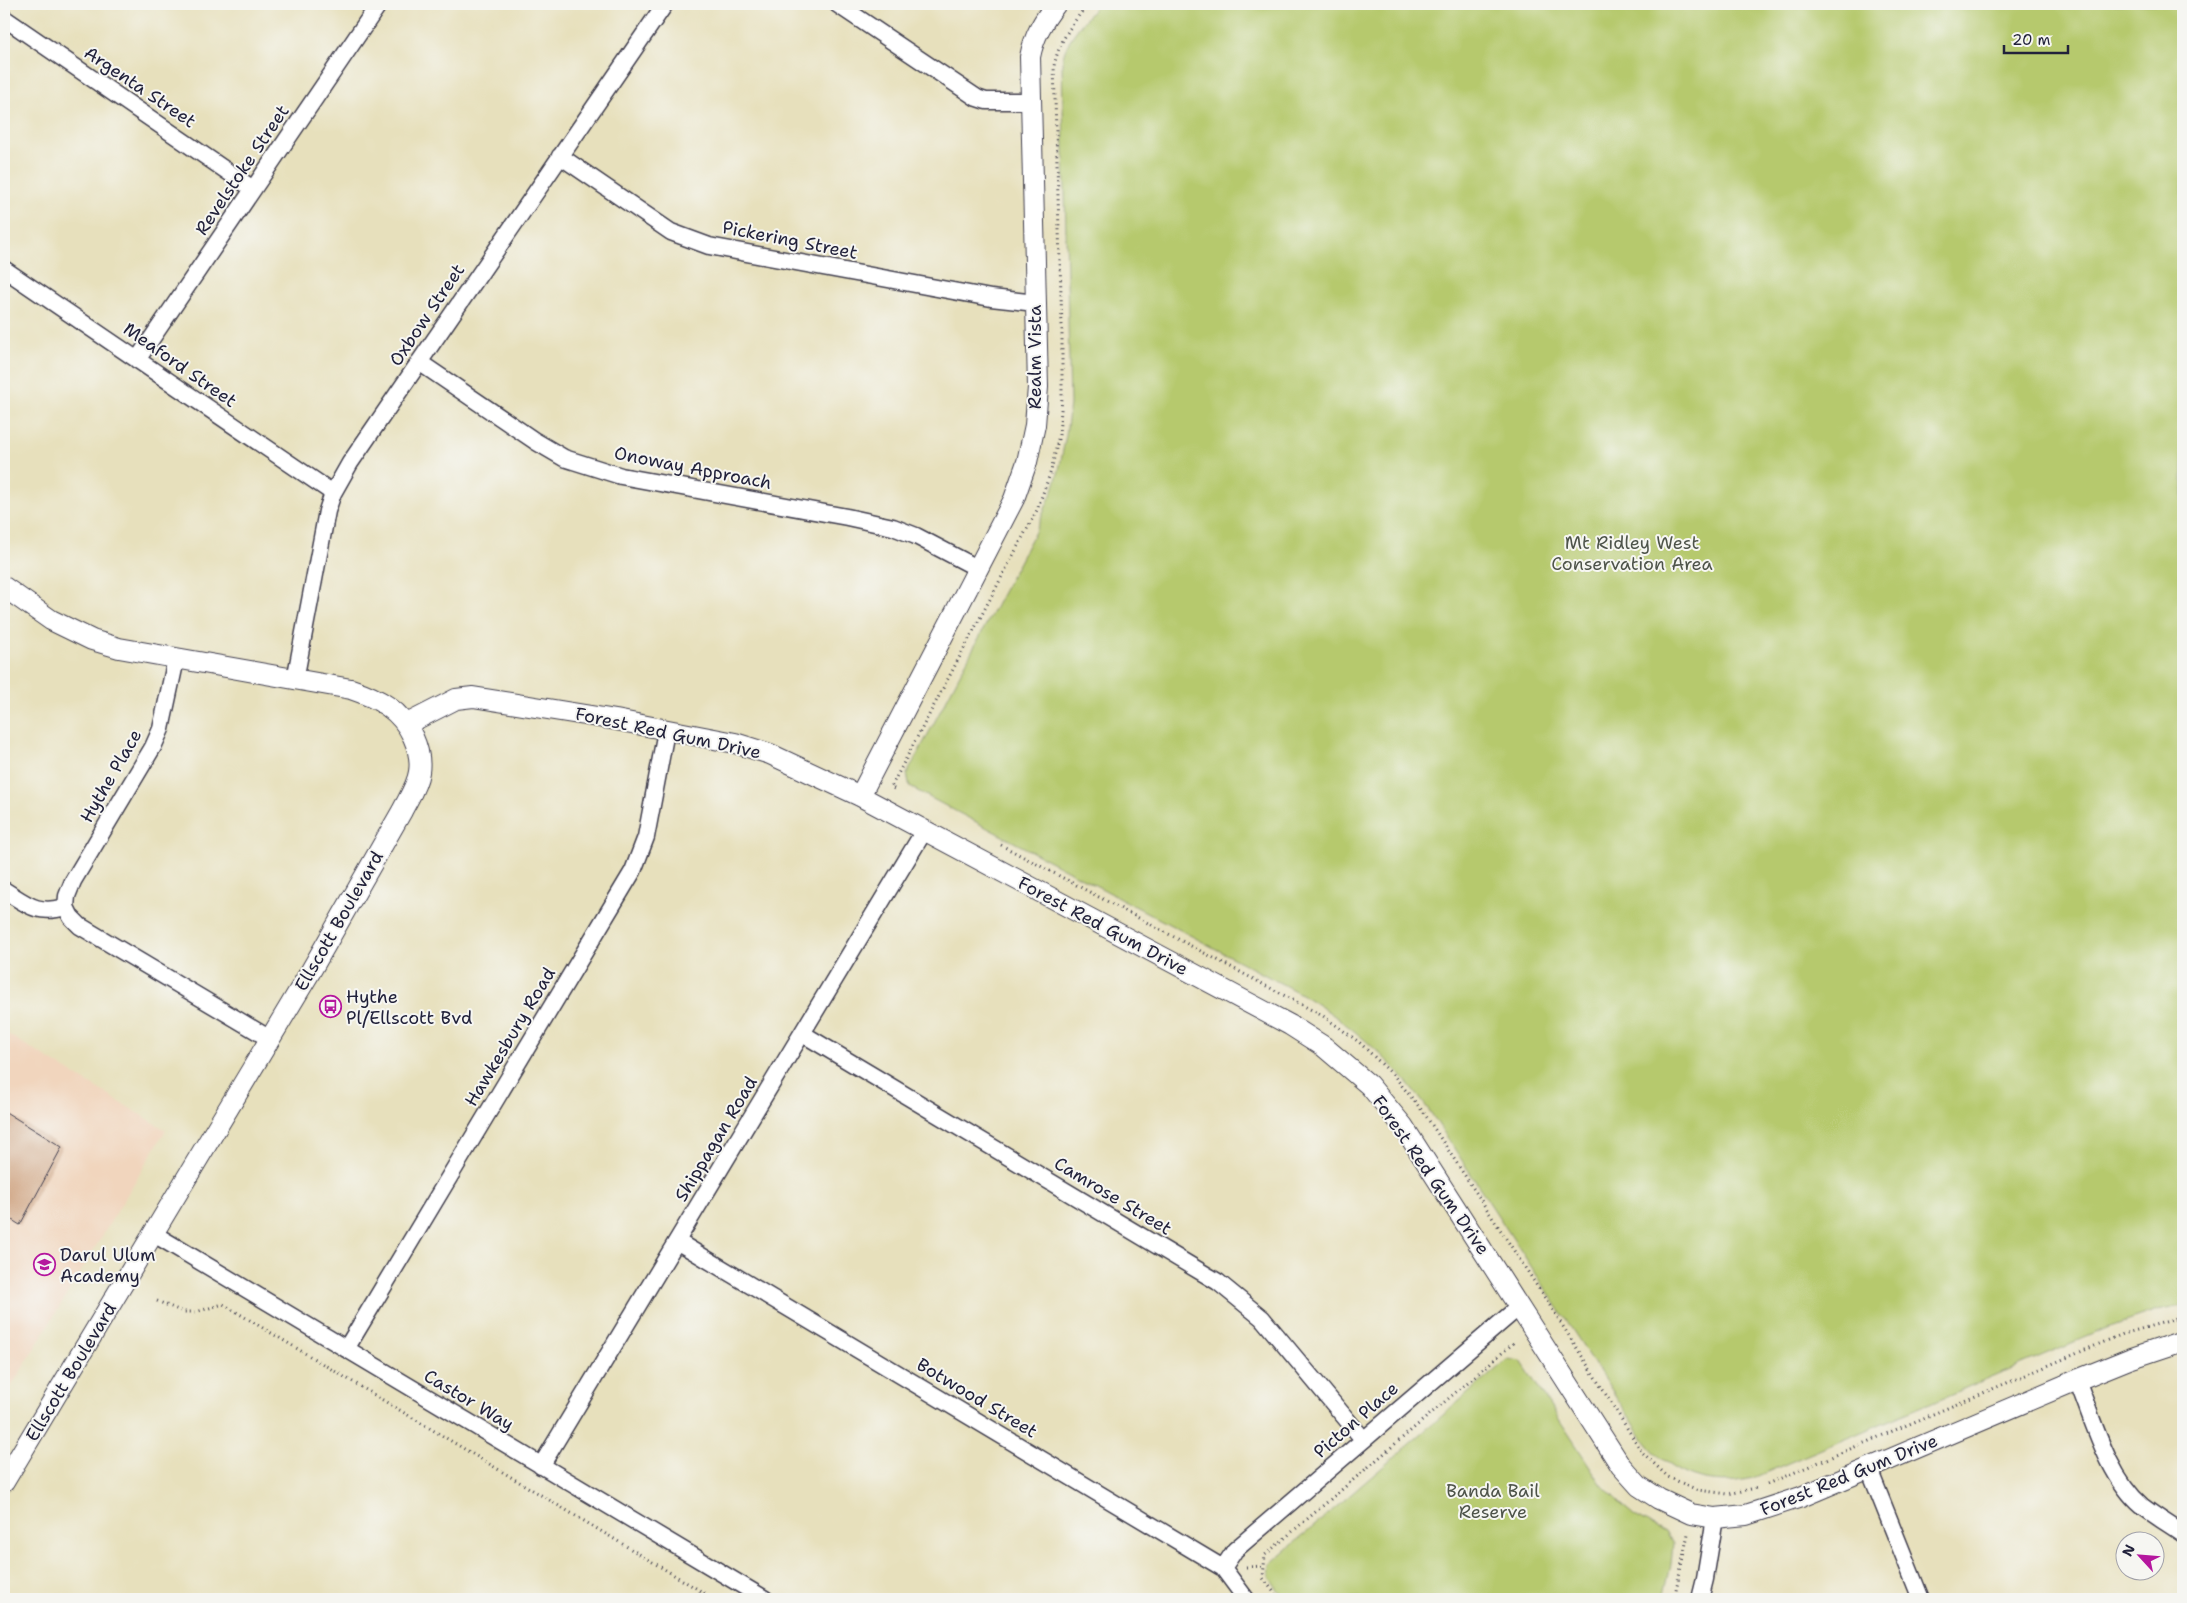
<svg xmlns="http://www.w3.org/2000/svg" width="2187" height="1603" font-family="'Shantell Sans',sans-serif">
<style>
.built{fill:#f1d5bd}
.green{fill:#b6c96d;stroke:#6c7654}
.building{fill:#d4ae90}
.lines{fill:none;stroke-linecap:round;stroke-linejoin:round}
.minor-casing{stroke:#403e4e;stroke-width:19}
.tertiary-casing{stroke:#403e4e;stroke-width:22}
.path{stroke:#403e4e;stroke-width:3;stroke-dasharray:1 4;stroke-linecap:butt}
.minor{stroke:#fff;stroke-width:16}
.tertiary{stroke:#fff;stroke-width:20}
.labels{text-anchor:middle;dominant-baseline:central;stroke-width:4;stroke-linejoin:round;paint-order:stroke}
.street-label{font-size:18px;fill:#22223b;stroke:#f6f6f2}
.park-label{font-size:18px;fill:#4e544a;stroke:#f6f6f2}
.poi-label{font-size:18px;fill:#22223b;stroke:#f6f6f2;text-anchor:start}
</style>
<rect width="100%" height="100%" fill="#f6f6f2"/>
<filter id="ink" filterUnits="userSpaceOnUse"><feTurbulence type="fractalNoise" baseFrequency=".02" numOctaves="2"/><feDisplacementMap in="SourceGraphic" scale="10" xChannelSelector="R" yChannelSelector="G"/><feConvolveMatrix kernelMatrix="1 2 1 2 8 2 1 2 1" color-interpolation-filters="sRGB"/></filter>
<filter id="wash" filterUnits="userSpaceOnUse"><feTurbulence type="fractalNoise" baseFrequency=".0096" numOctaves="4" result="noise"/><feDisplacementMap in="SourceGraphic" scale="20" xChannelSelector="R" yChannelSelector="G"/><feGaussianBlur stdDeviation="1.12" result="paint"/><feColorMatrix in="noise" values="0 0 0 0 0 0 0 0 0 0 0 0 0 0 0 0 0 1.4 0 .05"/><feComposite in="paint" operator="in"/></filter>
<g filter="url(#wash)">
<rect width="100%" height="100%" fill="#e7e0bc"/>
<!-- built -->
<path class="built" d="M4 1032 166 1130 4 1399Z"/>
<!-- green -->
<path class="green" d="M1098 4H2183V1305L2157 1311 2107 1328 1753 1478C1710 1489 1672 1476 1645 1441L1431 1113C1395 1063 1353 1025 1301 994L910 787 907 774 1037 528 1053 490 1059 470 1066 435 1070 404 1062 64C1064 40 1084 22 1098 4Z
M1508 1359 1521 1361 1602 1485 1622 1505 1635 1516 1666 1532 1673 1544 1671 1564 1663 1599H1285L1269 1577 1270 1564Z"/>
<g id="blocks">
<!-- building -->
<path class="building" d="M4 1111 62 1147 20 1225 4 1215Z"/>
</g>
</g>
<g filter="url(#ink)">
<use href="#blocks" fill-opacity="0" stroke="#403e4e" stroke-width="1"/>
<g class="lines">
<defs>
<path id="minor" d="M837 4 977 98 986 101H1030
M4 18 253 189
M560 156 671 232 709 246 991 298 1036 303
M4 269 333 493
M137 360 379 4
M419 362 535 441 564 458 621 476 847 517 893 527 916 536 979 569
M295 680 327 511 333 493 350 463 665 4
M4 890C28 905 37 915 66 907L71 917 80 926 270 1039
M66 907 67 896 73 881 153 747 161 729 176 659
M803 1034 1218 1282 1262 1318 1363 1439
M154 1234 765 1599
M678 1242 1223 1568 1246 1599
M346 1349 633 871 646 837 666 731
M2077 1380C2093 1420 2108 1477 2142 1506 2155 1516 2170 1525 2183 1534
M541 1466 924 831
M1869 1469 1921 1599
M1223 1568 1235 1550 1520 1306
M1700 1599 1705 1579 1715 1518"/>
<path id="tertiary" d="M4 587 51 620 92 640 119 648 351 689C378 698 401 710 413 737 418 748 421 759 419 772 417 786 408 799 402 811L309 974 4 1482
M407 724 456 699 473 697 616 720 735 743 770 754 860 796 1290 1025 1323 1046 1369 1085 1403 1126 1621 1466 1639 1486 1659 1499 1691 1514 1715 1518 1746 1515 1801 1497 2077 1380 2129 1359 2183 1341
M860 796 1014 499 1027 462 1035 425 1038 387 1030 57C1034 36 1043 21 1056 4"/>
</defs>
<!-- minor casing -->
<use href="#minor" class="minor-casing"/>
<!-- tertiary casing -->
<use href="#tertiary" class="tertiary-casing"/>
<!-- path -->
<path class="path" d="M894 789 891 787 1037 510 1051 471 1059 435 1062 398V327L1054 66C1059 41 1072 24 1088 4
M1001 845 1323 1016 1359 1042 1395 1077 1424 1113 1556 1315 1642 1452 1668 1477 1698 1490 1728 1494 1756 1488
M157 1301 183 1312H196L223 1304 714 1599
M1767 1484 2123 1334 2183 1317
M1246 1567 1263 1566
M1279 1599 1263 1578 1265 1555 1516 1341
M1674 1599 1688 1534"/>
<!-- minor -->
<use href="#minor" class="minor"/>
<!-- tertiary -->
<use href="#tertiary" class="tertiary"/>
</g>
</g>
<!-- icons -->
<defs>
<symbol id="bus-ring" viewBox="-11 -11 22 22"><circle r="9.5" fill="#f6f6f2" stroke="#b5179e" stroke-width="1.5"/><path d="M-5-6H5V4H4V6H2V4H-2V6H-4V4H-5ZM-3.5-4V0h7V-4ZM-3.5 1.2v1.5H-2V1.2ZM2 1.2v1.5H3.5V1.2Z" fill="#b5179e"/></symbol>
<symbol id="school-ring" viewBox="-11 -11 22 22"><circle r="9.5" fill="#f6f6f2" stroke="#b5179e" stroke-width="1.5"/><path d="M0-5L7-2L0 1L-7-2ZM-4 1L0 2.5L4 1V4Q0 6-4 4Z" fill="#b5179e"/></symbol>
</defs>
<g fill-rule="evenodd">
<use href="#bus-ring" x="318" y="994" width="25" height="25"/>
<use href="#school-ring" x="32" y="1252" width="25" height="25"/>
</g>
<g class="labels">
<!-- street labels -->
<g class="street-label">
<text transform="translate(140 87) rotate(34)">Argenta Street</text>
<text transform="translate(242 170) rotate(-56)">Revelstoke Street</text>
<text transform="translate(790 240) rotate(11)">Pickering Street</text>
<text transform="translate(427 315) rotate(-56)">Oxbow Street</text>
<text transform="translate(1035 357) rotate(-90)">Realm Vista</text>
<text transform="translate(180 365) rotate(35)">Meaford Street</text>
<text transform="translate(693 468) rotate(11)">Onoway Approach</text>
<text transform="translate(668 733) rotate(12)">Forest Red Gum Drive</text>
<text transform="translate(111 776) rotate(-60)">Hythe Place</text>
<text transform="translate(339 921) rotate(-60)">Ellscott Boulevard</text>
<text transform="translate(1103 926) rotate(28)">Forest Red Gum Drive</text>
<text transform="translate(510 1037) rotate(-59)">Hawkesbury Road</text>
<text transform="translate(716 1139) rotate(-59)">Shippagan Road</text>
<text transform="translate(1431 1175) rotate(55)">Forest Red Gum Drive</text>
<text transform="translate(1113 1196) rotate(31)">Camrose Street</text>
<text transform="translate(71 1372) rotate(-59)">Ellscott Boulevard</text>
<text transform="translate(977 1398) rotate(31)">Botwood Street</text>
<text transform="translate(469 1400) rotate(31)">Castor Way</text>
<text transform="translate(1356 1420) rotate(-41)">Picton Place</text>
<text transform="translate(1849 1475) rotate(-22)">Forest Red Gum Drive</text>
</g>
<!-- park labels -->
<g class="park-label">
<text x="1632" y="543">Mt Ridley West<tspan x="1632" dy="21">Conservation Area</tspan></text>
<text x="1493" y="1491">Banda Bail<tspan x="1493" dy="21">Reserve</tspan></text>
</g>
<!-- poi labels -->
<g class="poi-label">
<text x="346" y="997">Hythe<tspan x="346" dy="21">Pl/Ellscott Bvd</tspan></text>
<text x="60" y="1255">Darul Ulum<tspan x="60" dy="21">Academy</tspan></text>
</g>
</g>
<!-- margin -->
<rect width="2187" height="1603" fill="none" stroke="#f6f6f2" stroke-width="20"/>
<!-- north arrow -->
<g transform="translate(2140 1556) rotate(296)"><circle r="24" fill="#f6f6f2" stroke="#a1a1a9"/>
<path d="M0-4L9 19L0 12L-9 19Z" fill="#b5179e"/>
<text y="-8" font-size="14" font-weight="bold" text-anchor="middle" fill="#22223b">N</text>
</g>
<!-- scale -->
<path d="M2004 45v8h64v-8" fill="none" stroke="#22223b" stroke-width="2.5"/>
<text x="2012" y="45" font-size="15" fill="#22223b" stroke="#f6f6f2" stroke-width="4" paint-order="stroke">20 m</text>
</svg>
